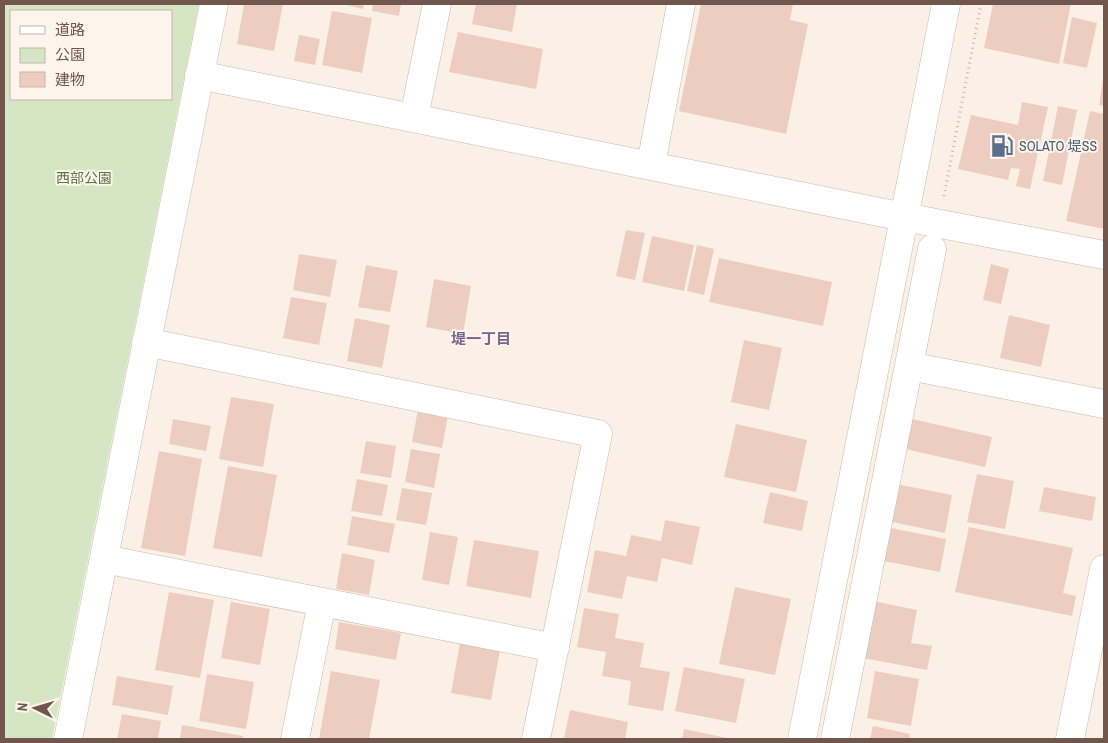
<svg xmlns="http://www.w3.org/2000/svg" width="1108" height="743" font-family="'Archivo Narrow','Noto Sans JP',sans-serif">
<style>
.green{fill:#d6e6c5;fill-rule:evenodd}
.building{fill:#edcdc0}
.lines{fill:none;stroke-linecap:round;stroke-linejoin:round}
.minor-casing{stroke:#cbb7ad;stroke-width:29}
.path{stroke:#d2b1a3;stroke-width:3;stroke-dasharray:1 4;stroke-linecap:butt}
.minor{stroke:#fff;stroke-width:28}
.labels{text-anchor:middle;dominant-baseline:central;stroke-width:4;stroke-linejoin:round;paint-order:stroke}
.service-label{font-size:14px;fill:#4e5e75;stroke:#fdf5eb;text-anchor:start}
.park-label{font-size:14px;fill:#587646;stroke:#fdf5eb}
.neighbourhood-label{font-size:15px;font-weight:bold;fill:#7b658d;stroke:#fdf5eb}
</style>
<rect width="100%" height="100%" fill="#faf0e5"/>
<!-- green -->
<path class="green" d="M4 4H199L52 739H4ZM11 11H171V99H11Z"/>
<!-- building -->
<path class="building" d="M244 4H283L274 51 237 44Z
M343 4H364L363 9Z
M373 4H401L399 16 372 11Z
M476 4H517L512 32 472 24Z
M701 4H793L790 20 808 24 786 134 679 111Z
M993 4H1071L1059 64 984 48Z
M332 11 372 18 362 73 322 65Z
M1072 17 1097 23 1087 68 1063 63Z
M458 32 543 49 536 89 449 72Z
M299 35 320 39 315 65 294 61Z
M1103 80H1104V106L1099 105Z
M1022 102 1048 107 1030 189 1016 186 1020 169 1011 168 1008 180 958 169 971 115 1018 125Z
M1058 106 1077 110 1062 185 1043 181Z
M1090 111 1104 114V229L1066 221Z
M626 230 645 233 635 280 616 276Z
M652 236 694 245 684 291 642 282Z
M697 245 714 249 704 295 687 291Z
M299 254 337 260 330 297 293 290Z
M719 258 832 282 823 326 709 302Z
M991 264 1009 269 1001 304 983 300Z
M366 265 398 271 390 312 358 307Z
M434 279 471 286 463 334 426 327Z
M291 297 327 303 319 345 283 338Z
M1009 315 1050 325 1041 367 1000 358Z
M355 318 390 325 382 368 347 361Z
M744 340 782 348 769 410 731 402Z
M231 397 274 404 263 467 219 459Z
M418 409 448 415 442 448 412 442Z
M173 419 211 426 206 451 169 444Z
M912 419 992 437 985 467 905 449Z
M736 424 807 440 796 492 724 477Z
M366 441 396 446 391 478 360 473Z
M411 449 440 454 434 488 405 482Z
M159 451 202 459 185 556 141 548Z
M228 466 277 475 262 557 213 548Z
M977 474 1014 481 1005 529 967 522Z
M357 479 388 485 382 516 351 511Z
M896 484 952 495 945 533 888 521Z
M1044 487 1096 497 1092 521 1039 511Z
M402 488 432 493 426 525 396 520Z
M770 492 808 501 802 531 763 523Z
M352 516 395 524 389 553 347 545Z
M665 520 700 527 692 565 662 558 657 582 627 576 622 599 587 592 595 550 626 556 631 535 661 541Z
M969 527 1073 548 1063 593 1076 596 1072 616 955 592Z
M891 528 946 539 940 572 884 561Z
M430 532 458 537 449 585 422 580Z
M474 540 539 551 531 598 466 586Z
M342 553 375 560 369 595 336 589Z
M735 587 791 599 775 675 719 664Z
M169 592 214 600 200 678 155 670Z
M873 601 917 610 911 643 932 646 927 670 863 658Z
M231 602 270 609 260 665 221 658Z
M584 608 619 614 615 638 644 643 640 667 670 672 663 711 628 705 631 681 602 676 606 652 577 647Z
M339 622 401 633 396 660 335 649Z
M460 643 500 650 491 700 451 693Z
M684 667 745 679 736 723 675 711Z
M331 671 380 680 369 739H319Z
M875 671 919 679 911 726 867 718Z
M207 674 254 682 246 729 199 721Z
M117 676 173 686 168 715 112 705Z
M570 710 628 722 625 739H564Z
M122 714 161 721 158 739H117Z
M182 725 243 736V739H180Z
M873 726 910 734 909 739H870Z
M684 729 727 738V739H682Z"/>
<g class="lines">
<defs>
<path id="minor" d="M199 75 904 217 1104 255
M414 117 437 4
M651 165 681 4
M146 342 598 434 536 739
M909 366 1104 404
M104 559 555 648
M68 739 214 4
M295 739 322 602
M802 739 946 4
M835 739 932 249
M1070 739 1104 569"/>
</defs>
<!-- minor casing -->
<use href="#minor" class="minor-casing"/>
<!-- path -->
<path class="path" d="M944 196 981 4"/>
<!-- minor -->
<use href="#minor" class="minor"/>
</g>
<!-- icons -->
<defs>
<symbol id="fuel-bare" viewBox="-9 -9 18 18"><path d="M-5.5-6h7V0h2V4h1.3V-2.5L3-4.5l.8-.8L6-3V5H2.5V1h-1V6h-7ZM-4.2-4.7v3.2H.2V-4.7Z" fill="#5c6f8a" stroke="#fdf5eb" stroke-width="2.5" paint-order="stroke"/></symbol>
</defs>
<g fill-rule="evenodd">
<use href="#fuel-bare" x="986" y="130" width="32" height="32"/>
</g>
<g class="labels">
<!-- service labels -->
<g class="service-label">
<text x="1019" y="146">SOLATO 堤SS</text>
</g>
<!-- park labels -->
<g class="park-label">
<text x="84" y="178">西部公園</text>
</g>
<!-- neighbourhood labels -->
<g class="neighbourhood-label">
<text x="481" y="338">堤一丁目</text>
</g>
</g>
<!-- border -->
<rect width="1108" height="743" fill="none" stroke="#71564d" stroke-width="10"/>
<!-- legend -->
<rect x="10" y="10" width="162" height="90" fill="#fdf5eb" stroke="#c5b5ac"/>
<rect x="20" y="26" width="25" height="8" fill="#ffffff" stroke="#c5b5ac"/>
<text x="55" y="35" font-size="15" fill="#71564d">道路</text>
<rect x="20" y="48" width="25" height="15" fill="#d6e6c5" stroke="#c5b5ac"/>
<text x="55" y="60" font-size="15" fill="#71564d">公園</text>
<rect x="20" y="72" width="25" height="15" fill="#edcdc0" stroke="#c5b5ac"/>
<text x="55" y="85" font-size="15" fill="#71564d">建物</text>
<!-- north arrow -->
<g transform="translate(35 708) rotate(275)" stroke="#fdf5eb" stroke-width="4" paint-order="stroke">
<path d="M0-4L9 19L0 12L-9 19Z" fill="#71564d"/>
<text y="-8" font-size="14" font-weight="bold" text-anchor="middle" fill="#71564d">N</text>
</g>
</svg>
